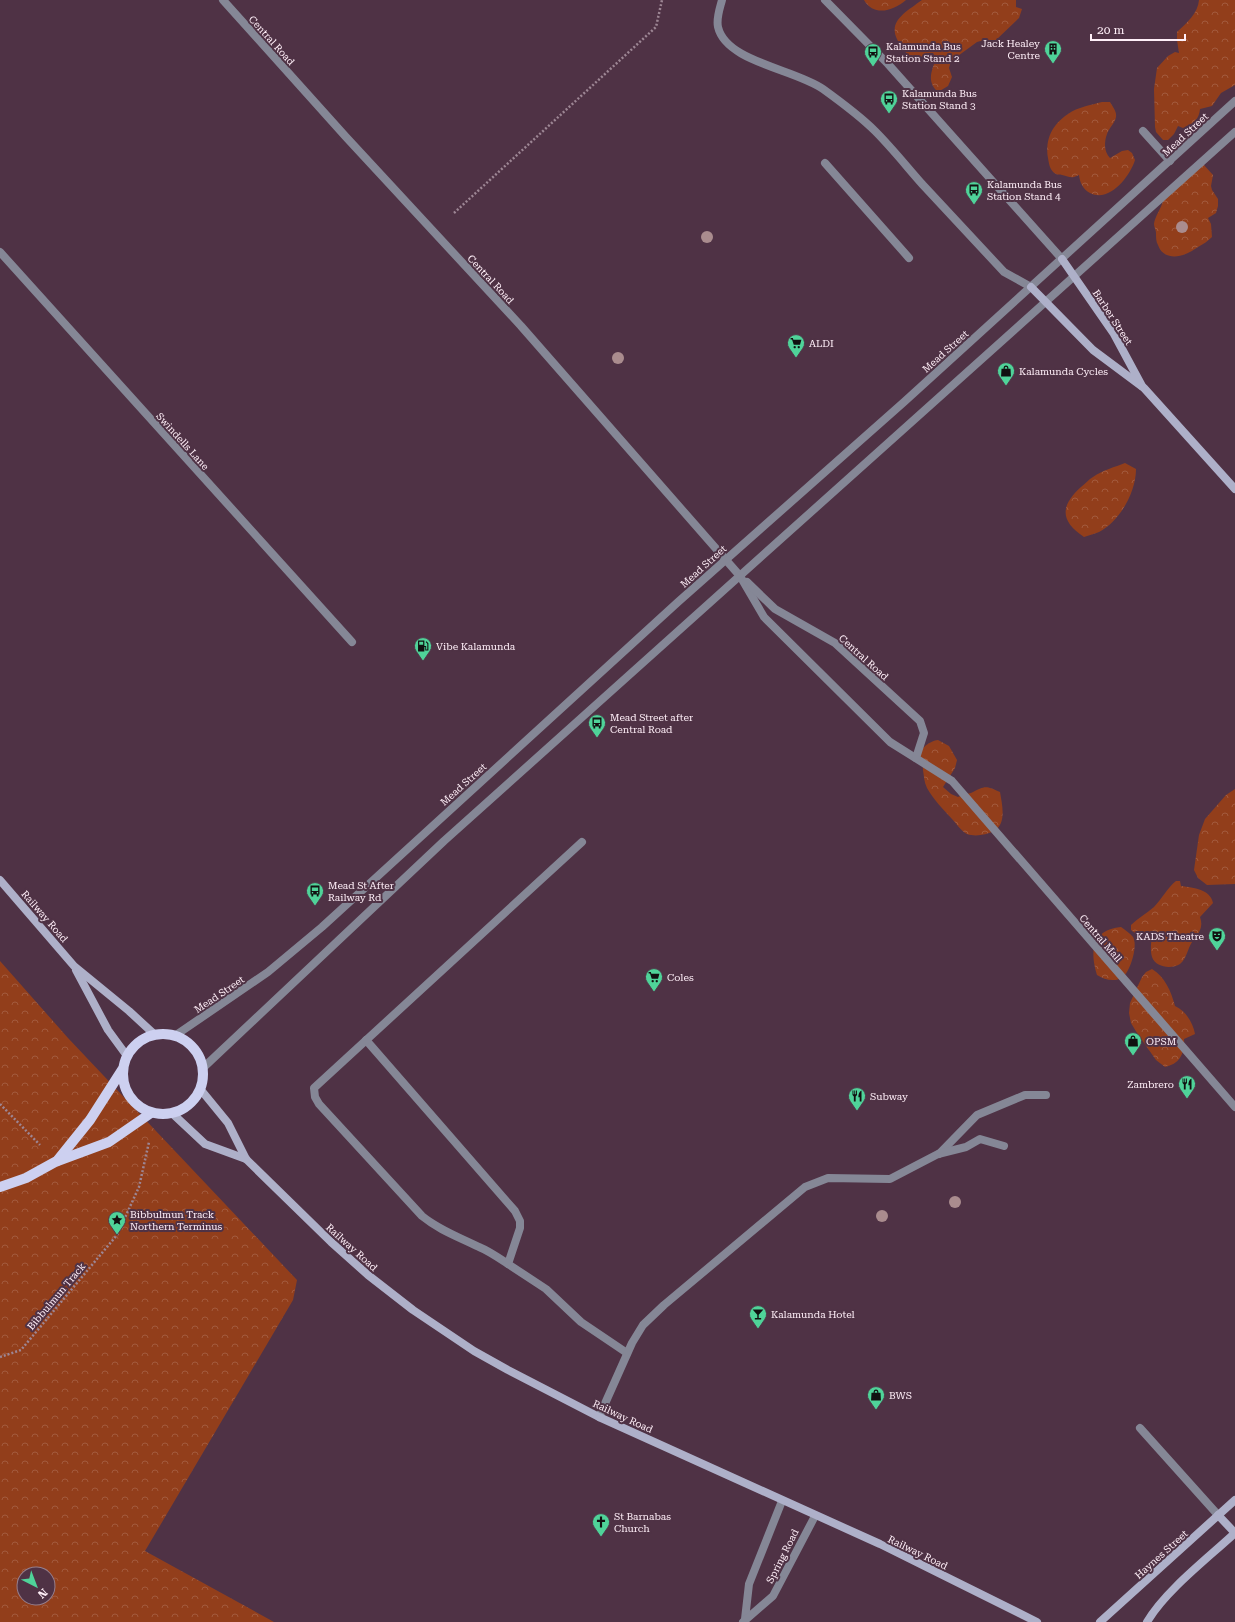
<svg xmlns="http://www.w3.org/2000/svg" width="1235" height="1622" font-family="'Roboto Serif',serif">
	<defs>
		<pattern id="forest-crowns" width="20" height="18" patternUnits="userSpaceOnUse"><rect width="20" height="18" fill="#923e1b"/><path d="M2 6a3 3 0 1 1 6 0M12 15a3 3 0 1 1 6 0" fill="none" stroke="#a25a3d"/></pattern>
	</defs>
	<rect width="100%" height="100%" fill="#4f3245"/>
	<g fill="url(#forest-crowns)" fill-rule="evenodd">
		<path d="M864 0H906C893 11 874 17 864 0Z"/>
		<path d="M922 0H1016V7L1022 9 1019 18 996 40H984L977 42 951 61 949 68 952 77 948 86 938 92C926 81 932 71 936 58L933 53H929L912 61C908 57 906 52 903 48 883 24 903 14 922 0Z"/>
		<path d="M1199 0H1235V85L1221 93 1212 106 1200 109C1199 120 1193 124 1183 128L1178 126 1174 134 1168 140H1163L1156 132 1155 127 1154 89 1157 68 1168 56 1175 52 1179 53 1177 40V32C1187 23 1198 13 1199 0Z"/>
		<path d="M1102 102H1110C1113 107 1117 112 1116 117 1115 123 1109 128 1107 134 1104 142 1104 152 1110 158L1122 151 1128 150 1132 153 1135 160C1130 176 1110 203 1090 193 1083 189 1080 183 1079 175 1071 179 1070 177 1062 175 1060 174 1058 175 1056 174 1050 171 1049 164 1048 158 1045 139 1052 125 1068 114 1078 107 1091 105 1102 102Z"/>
		<path d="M1203 164 1213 175 1211 186 1212 190 1218 199V206L1216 213 1208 218 1211 224 1212 237C1206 243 1201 245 1195 249 1184 257 1164 262 1158 245 1156 242 1156 237 1156 233 1156 230 1154 227 1154 224 1155 216 1161 209 1163 201Z"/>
		<path d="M1125 463 1136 469C1136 492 1120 521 1099 532 1095 534 1089 535 1084 537 1060 521 1060 506 1081 487 1085 484 1089 479 1093 477 1103 470 1115 467 1125 463Z"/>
		<path d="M938 740 949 746 957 760 955 768 943 787 951 794 958 797C962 795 967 794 971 793 985 786 985 785 1000 792 1002 804 1007 824 994 831 986 835 975 837 967 834 961 831 956 823 952 819 943 809 933 799 927 788 924 782 924 776 923 770 923 765 921 762 920 758 918 749 930 741 938 740Z"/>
		<path d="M1235 789V884L1207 885 1198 878 1194 870 1199 835 1205 819 1226 795Z"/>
		<path d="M1176 881H1180L1181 886C1194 888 1210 889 1213 903L1200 917C1204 928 1198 934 1192 942 1187 950 1187 958 1180 964 1172 969 1156 968 1152 957 1150 950 1151 940 1153 933L1148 931 1136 934 1131 930V925C1138 918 1146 914 1154 907 1162 899 1167 888 1176 881Z"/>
		<path d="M1121 927C1125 930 1130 933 1133 937 1138 945 1131 969 1124 976 1116 983 1105 980 1097 975 1090 951 1091 930 1121 927Z"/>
		<path d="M0 961 68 1038 297 1280 293 1300 145 1551 274 1622H0ZM24 1574H48V1598H24Z"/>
		<path d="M1152 969C1165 977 1171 991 1175 1006 1186 1011 1193 1023 1195 1034L1184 1039C1185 1053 1180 1064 1165 1067L1156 1060 1137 1033 1131 1023 1129 1013 1130 1003 1142 977 1146 972Z"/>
	</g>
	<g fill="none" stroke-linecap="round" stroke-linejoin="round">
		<g stroke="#9d8694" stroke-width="2.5" stroke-dasharray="2 2" stroke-linecap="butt">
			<path d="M454 213 656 27 662 0"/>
			<path d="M0 1104 40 1145"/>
			<path d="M0 1357 21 1350 117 1235 139 1187 149 1142"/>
		</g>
		<g stroke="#858796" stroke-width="8">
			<path d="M722 0C720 8 716 18 718 27 726 62 795 69 823 89 841 102 860 116 875 131 892 148 907 167 923 185 950 214 977 243 1004 272L1031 287"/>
			<path d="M825 0 888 64 1062 259"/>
			<path d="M1143 131 1170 161"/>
			<path d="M825 163 909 258"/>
			<path d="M0 252 352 642"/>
			<path d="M740 576 764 617 890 742 952 781 1235 1107"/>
			<path d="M747 582 775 609 835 643 920 721 924 733 916 758"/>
			<path d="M366 1040 515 1211 520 1221V1228L508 1264 546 1289 581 1322 627 1353"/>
			<path d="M939 1154 977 1115 1025 1095H1046"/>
			<path d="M508 1264C499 1258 489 1251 479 1247 459 1237 439 1230 422 1216L319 1104 315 1097 314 1088 582 842"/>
			<path d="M599 1417 632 1343 643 1325 664 1305 805 1187 828 1178 890 1179 938 1154 966 1147 980 1139 1004 1146"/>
			<path d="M1140 1428 1218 1515"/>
		</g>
		<g stroke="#858796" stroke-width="8">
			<path d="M223 0 346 137 521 326 740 576"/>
			<path d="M176 1035 268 972 322 927 678 602 904 402 1235 101"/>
			<path d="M204 1067 444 841 1235 132"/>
			<path d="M745 1619 749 1584 782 1501"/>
			<path d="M743 1622 773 1596 815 1516"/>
		</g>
		<g stroke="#aeb0c9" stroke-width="8">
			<path d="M1062 259 1114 334 1142 386"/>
			<path d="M1031 287 1093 350 1144 388 1235 489"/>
			<path d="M0 880 74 966 129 1011 154 1034"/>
			<path d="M76 970 108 1030 127 1056"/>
			<path d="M201 1090 228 1123 246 1159 331 1242 368 1275 413 1310 474 1351 508 1370 599 1417 880 1544 1037 1622"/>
			<path d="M174 1115 205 1144 246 1159"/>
			<path d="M1218 1515 1235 1533"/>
			<path d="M1100 1622 1235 1500"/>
			<path d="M1147 1622C1165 1591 1208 1558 1235 1533"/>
		</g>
		<g stroke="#cdd0f0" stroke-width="10">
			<circle cx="163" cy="1074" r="40"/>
			<path d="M57 1161 90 1120 122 1070"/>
			<path d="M0 1187 26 1178 55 1162 109 1142 151 1113"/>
		</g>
	</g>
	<g fill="#aa8c8e">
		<circle cx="1182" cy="227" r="6"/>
		<circle cx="707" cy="237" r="6"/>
		<circle cx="618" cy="358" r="6"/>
		<circle cx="955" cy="1202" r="6"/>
		<circle cx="882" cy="1216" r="6"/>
	</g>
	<defs>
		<g id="building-pin" transform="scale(0.9)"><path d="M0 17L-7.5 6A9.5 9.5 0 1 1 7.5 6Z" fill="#4fd399" stroke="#4f3245"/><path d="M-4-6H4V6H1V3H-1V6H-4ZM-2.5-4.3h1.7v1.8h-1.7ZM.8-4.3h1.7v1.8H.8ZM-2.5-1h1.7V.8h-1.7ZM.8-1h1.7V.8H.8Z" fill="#111"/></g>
		<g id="bus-pin" transform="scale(0.9)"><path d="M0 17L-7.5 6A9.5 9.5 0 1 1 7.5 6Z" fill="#4fd399" stroke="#4f3245"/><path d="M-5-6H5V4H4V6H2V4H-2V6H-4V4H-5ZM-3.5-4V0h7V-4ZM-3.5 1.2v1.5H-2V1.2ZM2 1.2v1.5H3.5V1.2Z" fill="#111"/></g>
		<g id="supermarket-pin" transform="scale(0.9)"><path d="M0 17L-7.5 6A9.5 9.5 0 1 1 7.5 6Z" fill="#4fd399" stroke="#4f3245"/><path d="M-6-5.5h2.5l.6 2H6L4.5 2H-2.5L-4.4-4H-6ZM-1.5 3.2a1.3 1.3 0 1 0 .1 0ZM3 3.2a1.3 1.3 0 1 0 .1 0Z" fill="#111"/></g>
		<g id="shop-pin" transform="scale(0.9)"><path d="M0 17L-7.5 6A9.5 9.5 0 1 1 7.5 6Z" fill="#4fd399" stroke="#4f3245"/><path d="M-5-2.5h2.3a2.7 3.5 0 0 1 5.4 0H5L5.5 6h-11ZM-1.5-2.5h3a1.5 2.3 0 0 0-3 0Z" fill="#111"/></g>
		<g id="fuel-pin" transform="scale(0.9)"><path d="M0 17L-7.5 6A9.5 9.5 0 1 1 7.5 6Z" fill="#4fd399" stroke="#4f3245"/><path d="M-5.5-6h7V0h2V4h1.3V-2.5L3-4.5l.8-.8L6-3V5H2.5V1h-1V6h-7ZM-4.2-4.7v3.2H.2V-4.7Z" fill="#111"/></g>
		<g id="theatre-pin" transform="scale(0.9)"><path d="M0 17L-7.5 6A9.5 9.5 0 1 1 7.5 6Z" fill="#4fd399" stroke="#4f3245"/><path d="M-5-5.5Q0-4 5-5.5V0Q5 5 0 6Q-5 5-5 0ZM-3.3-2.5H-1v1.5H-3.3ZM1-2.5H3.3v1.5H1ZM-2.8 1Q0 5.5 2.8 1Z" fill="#111"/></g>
		<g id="restaurant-pin" transform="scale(0.9)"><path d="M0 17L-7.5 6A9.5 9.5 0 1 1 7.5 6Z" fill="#4fd399" stroke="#4f3245"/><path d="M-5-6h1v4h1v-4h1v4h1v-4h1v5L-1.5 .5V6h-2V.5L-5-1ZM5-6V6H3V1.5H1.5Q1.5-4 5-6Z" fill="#111"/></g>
		<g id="sight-pin" transform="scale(0.9)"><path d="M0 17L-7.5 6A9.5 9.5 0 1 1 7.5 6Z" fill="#4fd399" stroke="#4f3245"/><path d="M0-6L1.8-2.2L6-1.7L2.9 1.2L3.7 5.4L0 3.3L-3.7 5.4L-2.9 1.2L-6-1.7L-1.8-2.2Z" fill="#111"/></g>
		<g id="bar-pin" transform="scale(0.9)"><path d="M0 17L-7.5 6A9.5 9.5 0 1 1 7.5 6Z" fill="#4fd399" stroke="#4f3245"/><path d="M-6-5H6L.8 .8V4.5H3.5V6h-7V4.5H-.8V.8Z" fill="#111"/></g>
		<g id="church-pin" transform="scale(0.9)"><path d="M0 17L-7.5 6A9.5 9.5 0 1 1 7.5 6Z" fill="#4fd399" stroke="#4f3245"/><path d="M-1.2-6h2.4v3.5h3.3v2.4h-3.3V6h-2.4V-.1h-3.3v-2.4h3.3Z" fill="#111"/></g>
	</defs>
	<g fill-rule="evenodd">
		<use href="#building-pin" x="1053" y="49"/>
		<use href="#bus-pin" x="873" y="52"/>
		<use href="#bus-pin" x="889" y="99"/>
		<use href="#bus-pin" x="974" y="190"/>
		<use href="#supermarket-pin" x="796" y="343"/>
		<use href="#shop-pin" x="1006" y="371"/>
		<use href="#fuel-pin" x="423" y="646"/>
		<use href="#bus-pin" x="597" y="723"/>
		<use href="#bus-pin" x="315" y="891"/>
		<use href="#theatre-pin" x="1217" y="936"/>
		<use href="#supermarket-pin" x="654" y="977"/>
		<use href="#shop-pin" x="1133" y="1041"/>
		<use href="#restaurant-pin" x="1187" y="1084"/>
		<use href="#restaurant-pin" x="857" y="1096"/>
		<use href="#sight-pin" x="117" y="1220"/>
		<use href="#bar-pin" x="758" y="1314"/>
		<use href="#shop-pin" x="876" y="1395"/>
		<use href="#church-pin" x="601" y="1522"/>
	</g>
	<g text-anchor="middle" stroke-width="4" stroke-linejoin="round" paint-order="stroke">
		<g font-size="10" fill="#ffeff8" stroke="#4f3245">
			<text transform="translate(272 40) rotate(48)" y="4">Central Road</text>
			<text transform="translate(1185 134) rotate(-43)" y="4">Mead Street</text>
			<text transform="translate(491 279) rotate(47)" y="4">Central Road</text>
			<text transform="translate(1113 317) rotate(57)" y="4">Barber Street</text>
			<text transform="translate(945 351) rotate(-42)" y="4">Mead Street</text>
			<text transform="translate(183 441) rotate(48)" y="4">Swindells Lane</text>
			<text transform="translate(703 566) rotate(-42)" y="4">Mead Street</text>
			<text transform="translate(864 657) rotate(42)" y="4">Central Road</text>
			<text transform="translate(463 784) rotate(-42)" y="4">Mead Street</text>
			<text transform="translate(45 916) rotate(49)" y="4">Railway Road</text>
			<text transform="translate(1101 938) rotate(49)" y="4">Central Mall</text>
			<text transform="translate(219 994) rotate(-34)" y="4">Mead Street</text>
			<text transform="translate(352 1247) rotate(42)" y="4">Railway Road</text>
			<text transform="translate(56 1296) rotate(-50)" y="4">Bibbulmun Track</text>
			<text transform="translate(623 1416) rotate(25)" y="4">Railway Road</text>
			<text transform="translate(918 1552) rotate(26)" y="4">Railway Road</text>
			<text transform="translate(1161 1554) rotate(-42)" y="4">Haynes Street</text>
			<text transform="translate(782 1556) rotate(-63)" y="4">Spring Road</text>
		</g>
		<g font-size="10" fill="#ffeff8" stroke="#4f3245" text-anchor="start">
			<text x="1040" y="47" text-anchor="end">Jack Healey<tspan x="1040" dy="12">Centre</tspan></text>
			<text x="886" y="50">Kalamunda Bus<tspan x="886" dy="12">Station Stand 2</tspan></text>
			<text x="902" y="97">Kalamunda Bus<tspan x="902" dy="12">Station Stand 3</tspan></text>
			<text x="987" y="188">Kalamunda Bus<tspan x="987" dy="12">Station Stand 4</tspan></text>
			<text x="809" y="347">ALDI</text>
			<text x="1019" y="375">Kalamunda Cycles</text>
			<text x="436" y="650">Vibe Kalamunda</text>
			<text x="610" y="721">Mead Street after<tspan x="610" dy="12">Central Road</tspan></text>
			<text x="328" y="889">Mead St After<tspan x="328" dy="12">Railway Rd</tspan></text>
			<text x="1204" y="940" text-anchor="end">KADS Theatre</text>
			<text x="667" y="981">Coles</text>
			<text x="1146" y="1045">OPSM</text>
			<text x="1174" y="1088" text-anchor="end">Zambrero</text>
			<text x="870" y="1100">Subway</text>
			<text x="130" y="1218">Bibbulmun Track<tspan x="130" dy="12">Northern Terminus</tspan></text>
			<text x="771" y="1318">Kalamunda Hotel</text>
			<text x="889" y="1399">BWS</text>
			<text x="614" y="1520">St Barnabas<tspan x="614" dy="12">Church</tspan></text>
		</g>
	</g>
	<g transform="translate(36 1586) rotate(138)"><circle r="19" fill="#4f3245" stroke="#957e8d"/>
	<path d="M0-3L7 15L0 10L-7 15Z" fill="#4fd399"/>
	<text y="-6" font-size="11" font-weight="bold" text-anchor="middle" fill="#ffeff8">N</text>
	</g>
	<path d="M1091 34v6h94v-6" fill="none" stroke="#ffeff8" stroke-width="2"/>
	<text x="1097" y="34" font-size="12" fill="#ffeff8" stroke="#4f3245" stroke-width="3" paint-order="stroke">20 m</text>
</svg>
